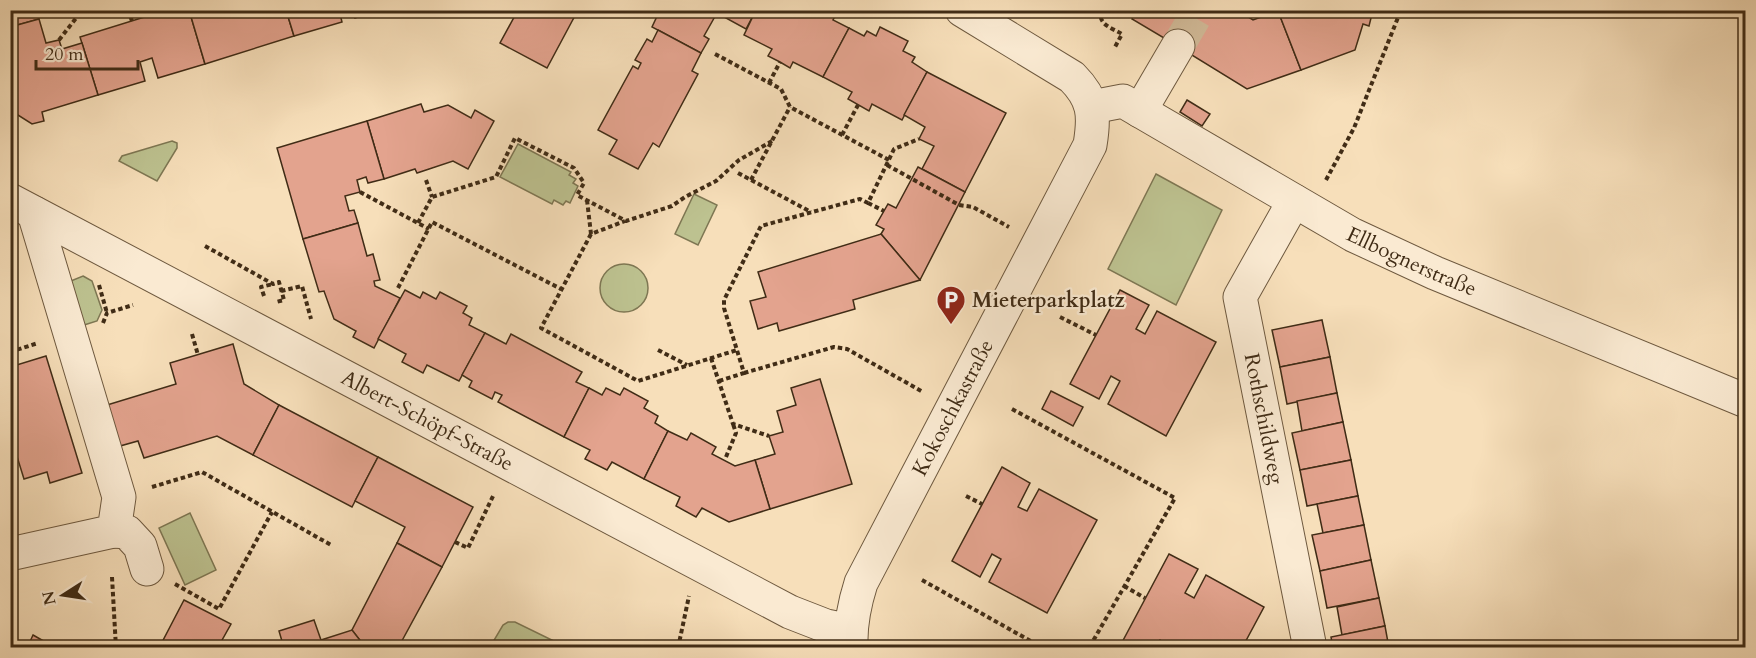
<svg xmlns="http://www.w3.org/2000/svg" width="1756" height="658" font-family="Cardo,serif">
	<rect width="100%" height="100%" fill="#f7dfba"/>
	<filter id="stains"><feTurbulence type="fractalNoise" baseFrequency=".00333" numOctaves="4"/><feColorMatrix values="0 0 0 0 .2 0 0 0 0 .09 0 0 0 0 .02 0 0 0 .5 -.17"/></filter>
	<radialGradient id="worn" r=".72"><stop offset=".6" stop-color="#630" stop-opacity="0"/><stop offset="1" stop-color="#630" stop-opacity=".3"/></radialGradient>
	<g fill="#bdc290" stroke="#7e7753" stroke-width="1.5">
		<path d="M172 141 177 143V148L157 181 119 161 122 156Z"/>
		<path d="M518 144 571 172 569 175 576 179 573 183 578 186 570 203 566 201 563 205 554 200 552 204 500 177Z"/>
		<path d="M1156 174 1222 210 1176 305 1108 269Z"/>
		<path d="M694 194 717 205 698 245 675 234Z"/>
		<circle cx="624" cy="288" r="24"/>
		<path d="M83 276 92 281 102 310 97 321 84 325 66 283Z"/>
		<path d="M190 513 216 570 185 585 159 528Z"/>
		<path d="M508 622H515L562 645V647H490L503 625Z"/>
	</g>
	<g fill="#e3a38e" stroke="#402c16" stroke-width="1.5">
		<path d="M10 10H36L39 19 10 27Z"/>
		<path d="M167 10H189L205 64 158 78 152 58 140 62 145 81 98 95 80 37Z"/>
		<path d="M189 10H286L294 36 205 64Z"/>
		<path d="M286 10H339L342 22 294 36Z"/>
		<path d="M353 10H379L355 18Z"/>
		<path d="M518 10H578L547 68 500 43Z"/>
		<path d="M660 10H756L746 29 717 13 704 36 709 39 701 53 652 27Z"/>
		<path d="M756 10H829L836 14 833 20 849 28 823 77 793 62 790 68 780 62 768 56 772 49 744 35Z"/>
		<path d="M1137 10H1187L1169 41 1132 19Z"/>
		<path d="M1187 10H1201L1209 15 1211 10H1237L1253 20 1278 11 1301 70 1247 89 1169 41Z"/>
		<path d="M1373 10 1369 26 1363 24 1355 50 1301 70 1278 11Z"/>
		<path d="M39 19 46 43 59 40 62 49 82 43 98 95 42 112 44 121 32 124 10 110V27Z"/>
		<path d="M880 27 908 41 903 51 915 57 912 62 927 72 902 120 872 104 869 111 848 99 852 92 823 77 849 28 864 36 867 31 876 36Z"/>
		<path d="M658 30 701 53 692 71 698 74 659 147 653 143 638 169 609 154 617 140 598 130 633 66 638 69 641 63 635 60 647 39 652 42Z"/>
		<path d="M927 72 1006 113 965 192 922 169 934 146 919 139 925 127 904 115Z"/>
		<path d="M1187 100 1210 114 1202 126 1180 112Z"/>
		<path d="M421 104 424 112 448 105 471 118 475 110 494 121 468 169 453 161 417 173 415 169 384 179 367 121Z"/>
		<path d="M367 121 384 179 368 183 366 177 357 180 360 192 345 196 349 211 354 210 358 223 303 239 277 148Z"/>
		<path d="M918 167 965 192 920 280 881 234 884 229 876 225 888 204 896 208Z"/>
		<path d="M358 223 367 256 373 254 380 280 374 281 375 286 400 298 374 348 353 337 356 331 334 319 324 291 319 292 303 239Z"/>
		<path d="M881 234 920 280 853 300 855 309 779 331 777 323 758 329 750 301 766 297 758 272Z"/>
		<path d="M405 290 420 298 423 292 436 299 440 292 467 306 463 313 472 318 469 325 485 333 459 381 427 365 423 373 402 362 406 354 378 339Z"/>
		<path d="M1120 290 1149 305 1136 329 1145 334 1157 311 1216 342 1166 436 1108 404 1120 381 1111 376 1099 399 1070 384Z"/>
		<path d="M1322 320 1330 357 1280 367 1272 330Z"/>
		<path d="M485 333 506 344 511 334 582 372 576 382 589 388 564 437 498 402 502 395 495 392 492 399 469 387 472 381 462 375Z"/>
		<path d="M233 344 244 384 279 405 253 455 217 436 144 458 138 441 120 446 107 405 176 384 170 363Z"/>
		<path d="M46 356 82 473 50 483 47 472 24 479 10 434V367Z"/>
		<path d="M1330 357 1337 393 1287 404 1280 367Z"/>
		<path d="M820 379 852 484 770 509 755 460 775 454 769 436 783 432 777 411 796 405 791 388Z"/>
		<path d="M589 388 602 395 606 388 620 395 624 388 648 401 644 408 658 416 655 423 668 431 644 479 612 462 607 470 585 459 590 450 564 437Z"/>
		<path d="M1051 391 1083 407 1073 426 1042 409Z"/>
		<path d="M1337 393 1343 422 1302 431 1297 401Z"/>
		<path d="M279 405 378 457 352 507 253 455Z"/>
		<path d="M1343 422 1351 460 1300 470 1292 433Z"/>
		<path d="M668 431 687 440 691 433 716 447 712 454 735 466 755 460 770 509 729 522 702 508 696 517 676 506 680 497 644 479Z"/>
		<path d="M378 457 473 507 442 567 397 543 405 527 355 501Z"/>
		<path d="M1351 460 1358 496 1307 506 1300 470Z"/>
		<path d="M1002 467 1030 483 1018 507 1027 511 1039 489 1097 520 1047 613 989 582 1001 559 992 554 980 577 952 561Z"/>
		<path d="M1358 496 1364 525 1323 533 1317 504Z"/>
		<path d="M1364 525 1371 560 1320 571 1312 535Z"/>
		<path d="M397 543 442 567 398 648H366L352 630Z"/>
		<path d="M1169 554 1198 569 1185 593 1194 598 1206 575 1264 607 1242 648H1168L1169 645 1160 640 1156 648H1119Z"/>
		<path d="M1371 560 1379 598 1327 608 1320 571Z"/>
		<path d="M1379 598 1385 626 1342 635 1337 607Z"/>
		<path d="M184 600 231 624 221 642 232 648H159Z"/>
		<path d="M314 620 321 640 352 630 366 648H284L279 631Z"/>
		<path d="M1385 626 1389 648H1333L1331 637Z"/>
		<path d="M33 635 56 648H10V636L28 646Z"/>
	</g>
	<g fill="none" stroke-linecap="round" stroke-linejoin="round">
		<path stroke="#d2bb99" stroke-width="33" stroke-dasharray="33 16" stroke-linecap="butt" d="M1178 46 1199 10"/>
		<g stroke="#6e593f" stroke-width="35">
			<g id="minor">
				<path id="s1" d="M1092 107 1123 101 1353 235 1435 273 1746 401"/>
				<path d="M1140 111 1178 46"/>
				<path id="s2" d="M10 200 790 612 826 626 850 631"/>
				<path id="s3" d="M1294 201 1240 297 1310 648"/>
				<path d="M114 531 127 532 140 546 147 569"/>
				<path d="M10 554 114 531 119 497 34 213"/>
				<path id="s4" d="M851 648C850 624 854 605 861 583L1090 145C1095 115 1094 99 1072 77L962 10"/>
			</g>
		</g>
		<g stroke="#402c16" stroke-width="4" stroke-dasharray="4.5 3" stroke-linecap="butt">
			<path d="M128 10 132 21"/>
			<path d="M1102 10C1096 24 1112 28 1122 34L1115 47"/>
			<path d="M40 13 47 10"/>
			<path d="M59 40 80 13"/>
			<path d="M715 54 781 89 790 107 889 160"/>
			<path d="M769 83 780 62"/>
			<path d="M842 135 858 105"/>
			<path d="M887 165 959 205 973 207 1009 227"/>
			<path d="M738 173 811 212"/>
			<path d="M426 180 432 197"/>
			<path d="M751 180 790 107"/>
			<path d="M1326 180 1354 128 1401 10"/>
			<path d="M360 192 429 229"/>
			<path d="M587 200 591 234 625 221"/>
			<path d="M868 203 884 211"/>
			<path d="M418 223 432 197 496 177 515 138 574 168 584 183 577 195 626 221 672 206 685 197 716 181 739 160 772 141"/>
			<path d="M591 234 541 328 638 381 737 350"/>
			<path d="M205 246 273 284 279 282 284 300 276 302"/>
			<path d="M99 285 107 313"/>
			<path d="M398 288 432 222 561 289"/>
			<path d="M281 291 302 286 311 319"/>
			<path d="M264 296 261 287 273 284"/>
			<path d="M1060 317 1096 335"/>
			<path d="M103 323 107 313 133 305"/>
			<path d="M192 334 198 355"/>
			<path d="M658 350 687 365"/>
			<path d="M10 352 38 343"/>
			<path d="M711 358 733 424 769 436"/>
			<path d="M744 373 834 347 847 349 923 392"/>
			<path d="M719 381 744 373 724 308V300L761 226 860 199 868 203 894 149 919 139"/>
			<path d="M1012 409 1175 498 1089 648"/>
			<path d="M726 457 736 433 733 424"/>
			<path d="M152 487 202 472 331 545"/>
			<path d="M966 496 982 504"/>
			<path d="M455 542 468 548 494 494"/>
			<path d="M112 577 116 648"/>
			<path d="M922 580 1043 648"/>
			<path d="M175 584 219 609 272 512"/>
			<path d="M1124 586 1145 598"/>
			<path d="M678 648 689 596"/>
		</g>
		<use href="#minor" stroke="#faead2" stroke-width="33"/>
	</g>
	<defs>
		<g id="parking-pin" transform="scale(1.5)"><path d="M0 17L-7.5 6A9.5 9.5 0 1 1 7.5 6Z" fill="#8f2418" stroke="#faead2"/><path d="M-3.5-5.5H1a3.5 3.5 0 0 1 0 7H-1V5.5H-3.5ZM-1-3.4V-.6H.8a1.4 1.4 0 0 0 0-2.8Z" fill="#fff"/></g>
	</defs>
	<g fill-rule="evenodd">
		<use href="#parking-pin" x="951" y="300"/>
	</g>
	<g text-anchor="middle" stroke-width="4.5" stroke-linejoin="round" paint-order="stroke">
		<g font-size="21" fill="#402c16" stroke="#faead2">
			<text dy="7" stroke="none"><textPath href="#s1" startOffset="362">Ellbognerstraße</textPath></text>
			<text dy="7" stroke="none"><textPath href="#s4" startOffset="264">Kokoschkastraße</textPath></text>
			<text dy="7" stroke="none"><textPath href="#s3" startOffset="234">Rothschildweg</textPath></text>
			<text dy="7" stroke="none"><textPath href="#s2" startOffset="472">Albert-Schöpf-Straße</textPath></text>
		</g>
		<g font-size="21" font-weight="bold" fill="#402c16" stroke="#faead2" text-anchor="start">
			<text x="972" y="307">Mieterparkplatz</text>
		</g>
	</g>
	<rect width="1756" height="658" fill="none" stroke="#f7dfba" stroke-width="36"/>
	<rect x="12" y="12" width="1732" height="634" fill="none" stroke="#402c16" stroke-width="3"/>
	<rect x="18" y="18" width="1720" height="622" fill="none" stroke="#402c16" stroke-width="1.5"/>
	<g transform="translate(63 595) rotate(258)" stroke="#faead2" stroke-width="4.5" paint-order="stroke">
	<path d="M0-4.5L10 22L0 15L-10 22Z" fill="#402c16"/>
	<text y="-9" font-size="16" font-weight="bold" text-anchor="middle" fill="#402c16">N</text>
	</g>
	<path d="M36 60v9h102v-9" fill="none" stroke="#402c16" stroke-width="3"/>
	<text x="45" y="60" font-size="18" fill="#402c16" stroke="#faead2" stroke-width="4.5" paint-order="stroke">20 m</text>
	<rect width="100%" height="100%" filter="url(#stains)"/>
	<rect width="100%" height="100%" fill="url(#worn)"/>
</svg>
